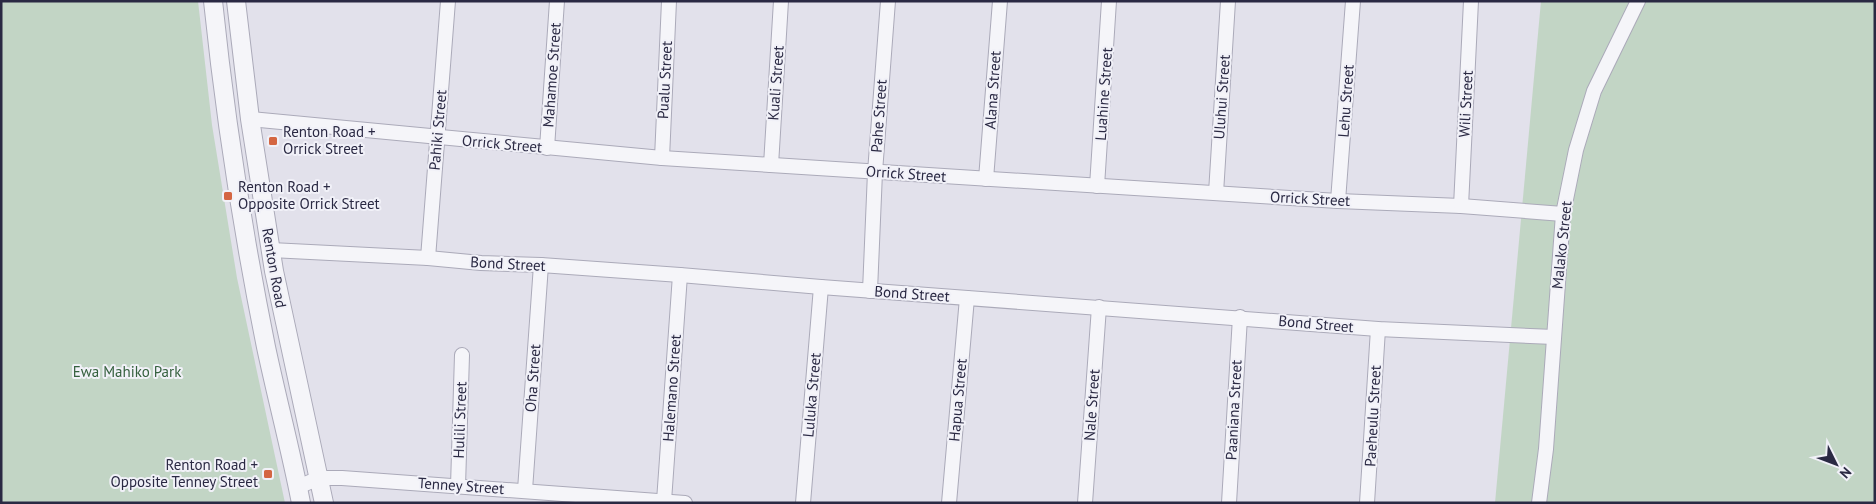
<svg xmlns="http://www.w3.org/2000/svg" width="1876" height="504" font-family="'PT Sans',sans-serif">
	<rect width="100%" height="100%" fill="#e2e1eb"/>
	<g fill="#c2d5c5">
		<path d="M1 1H198L212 125 237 278 285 503H1Z"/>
		<path d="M1541 1H1875V503H1495Z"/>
	</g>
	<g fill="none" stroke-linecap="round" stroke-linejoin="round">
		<g stroke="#abaab9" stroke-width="16">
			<g id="minor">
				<path d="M250 119 662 158 1338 201 1461 206 1563 214"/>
				<path d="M547 148 557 1"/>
				<path d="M662 158 669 1"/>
				<path d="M771 165 781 1"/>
				<path d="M986 179 1000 1"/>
				<path d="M1097 186 1109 1"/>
				<path d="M1216 193 1228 1"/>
				<path d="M1338 201 1353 1"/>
				<path d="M1461 206 1471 1"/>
				<path d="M271 250 428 258 481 263 541 265 680 275 821 287 1378 329 1554 337"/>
				<path d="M428 258 448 1"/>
				<path d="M870 291 875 172 888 1"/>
				<path d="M458 486 462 355"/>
				<path d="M298 487 319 478H342L685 503"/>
				<path d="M525 490 541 265"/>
				<path d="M664 501 680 275"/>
				<path d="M803 503 821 287"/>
				<path d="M949 503 967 298"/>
				<path d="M1085 503 1099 307"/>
				<path d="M1229 503 1240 317"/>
				<path d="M1367 503 1378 329"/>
				<path d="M1539 503 1546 449 1563 214 1576 150 1594 91 1638 1"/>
			</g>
		</g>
		<g stroke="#abaab9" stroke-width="20">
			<g id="tertiary">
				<path d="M213 1C225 117 243 233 266 347 277 399 291 451 301 503"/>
				<path d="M236 1 250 119 274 271 324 503"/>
			</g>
		</g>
		<use href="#minor" stroke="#f5f5f9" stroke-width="14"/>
		<use href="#tertiary" stroke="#f5f5f9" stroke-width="18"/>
	</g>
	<g fill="#d46642" stroke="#f1f1f8" stroke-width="2">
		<rect x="268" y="136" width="10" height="10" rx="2.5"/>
		<rect x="223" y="191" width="10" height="10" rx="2.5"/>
		<rect x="263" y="469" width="10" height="10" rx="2.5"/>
	</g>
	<g text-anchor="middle" stroke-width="4" stroke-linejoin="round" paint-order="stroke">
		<g font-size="15" fill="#2a2943" stroke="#f1f1f8">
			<text transform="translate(552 75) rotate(-86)" y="5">Mahamoe Street</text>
			<text transform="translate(665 80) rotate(-87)" y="5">Pualu Street</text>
			<text transform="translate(776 83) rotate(-86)" y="5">Kuali Street</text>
			<text transform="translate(993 90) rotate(-86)" y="5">Alana Street</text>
			<text transform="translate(1104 94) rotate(-86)" y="5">Luahine Street</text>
			<text transform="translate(1222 97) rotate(-86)" y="5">Uluhui Street</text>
			<text transform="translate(1346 101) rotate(-86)" y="5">Lehu Street</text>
			<text transform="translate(1466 104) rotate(-87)" y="5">Wili Street</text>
			<text transform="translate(879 116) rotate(-86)" y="5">Pahe Street</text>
			<text transform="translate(438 130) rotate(-85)" y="5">Pahiki Street</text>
			<text transform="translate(502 144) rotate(5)" y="5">Orrick Street</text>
			<text transform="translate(906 174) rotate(4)" y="5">Orrick Street</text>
			<text transform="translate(1310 199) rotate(3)" y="5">Orrick Street</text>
			<text transform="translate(1562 245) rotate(-84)" y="5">Malako Street</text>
			<text transform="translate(508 264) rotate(3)" y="5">Bond Street</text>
			<text transform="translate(274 268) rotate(80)" y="5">Renton Road</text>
			<text transform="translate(912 294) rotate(4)" y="5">Bond Street</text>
			<text transform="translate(1316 324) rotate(5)" y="5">Bond Street</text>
			<text transform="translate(533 378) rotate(-86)" y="5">Oha Street</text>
			<text transform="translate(672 388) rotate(-86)" y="5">Halemano Street</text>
			<text transform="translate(812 395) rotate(-85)" y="5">Luluka Street</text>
			<text transform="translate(958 400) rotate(-85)" y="5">Hapua Street</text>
			<text transform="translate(1092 405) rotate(-86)" y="5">Nale Street</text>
			<text transform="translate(1234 410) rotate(-87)" y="5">Paaniana Street</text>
			<text transform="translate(1373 416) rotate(-87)" y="5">Paeheulu Street</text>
			<text transform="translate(460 420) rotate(-88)" y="5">Hulili Street</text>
			<text transform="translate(461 486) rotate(4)" y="5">Tenney Street</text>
		</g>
		<g font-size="15" fill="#2a2943" stroke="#f1f1f8" text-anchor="start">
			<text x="283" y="137">Renton Road +<tspan x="283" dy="17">Orrick Street</tspan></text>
			<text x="238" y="192">Renton Road +<tspan x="238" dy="17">Opposite Orrick Street</tspan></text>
			<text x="258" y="470" text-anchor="end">Renton Road +<tspan x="258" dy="17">Opposite Tenney Street</tspan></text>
		</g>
		<g font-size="15" fill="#35603e" stroke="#f1f1f8">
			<text x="127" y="377">Ewa Mahiko Park</text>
		</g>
	</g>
	<rect width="1876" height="504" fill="none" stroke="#2a2943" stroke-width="5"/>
	<g transform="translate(1836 464) rotate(132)" stroke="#f1f1f8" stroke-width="4" paint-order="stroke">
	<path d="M0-4L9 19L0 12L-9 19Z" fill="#2a2943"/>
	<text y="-8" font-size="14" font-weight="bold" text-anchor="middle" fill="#2a2943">N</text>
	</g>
</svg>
